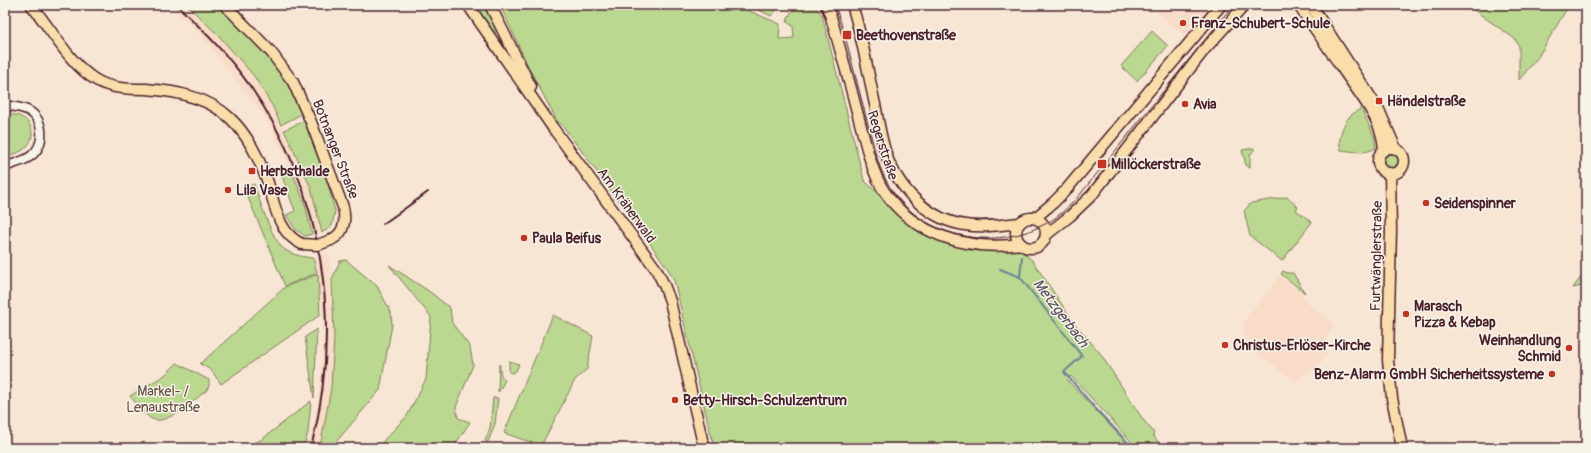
<svg xmlns="http://www.w3.org/2000/svg" width="1591" height="453" font-family="Pangolin,sans-serif">
	<rect width="100%" height="100%" fill="#f8e6d5"/>
	<filter id="ink" filterUnits="userSpaceOnUse"><feTurbulence type="fractalNoise" baseFrequency=".025" numOctaves="2"/><feDisplacementMap in="SourceGraphic" scale="8" xChannelSelector="R" yChannelSelector="G"/><feConvolveMatrix kernelMatrix="1 2 1 2 8 2 1 2 1" color-interpolation-filters="sRGB"/></filter>
	<g filter="url(#ink)">
		<g fill="#f9dcc8">
			<path d="M170 5H187L219 36 254 76 273 107 311 188 322 233 312 234 305 204 290 166 267 120 205 40Z"/>
			<path d="M1149 5H1212L1186 37Z"/>
			<path d="M329 253 334 338 331 388 320 448H307L318 400 323 346 322 311 318 274 313 258Z"/>
			<path d="M1280 275 1304 295 1302 298 1334 325 1323 347 1328 353 1317 367 1295 382 1246 344 1242 333 1244 321Z"/>
		</g>
		<g fill="#bad890" stroke="#827c5e">
			<path d="M187 5H218L282 72 303 113 281 125 273 107 254 76 219 36Z"/>
			<path d="M475 5H486L498 30 495 33Z"/>
			<path d="M500 5H735L780 24 779 39 794 38 793 26 787 22C791 7 799 5 813 5L822 15 864 180 918 232 970 249 1020 250 1032 260 1075 324 1100 353 1142 418 1154 433 1153 435 1163 448H1137L1071 376 1067 380 1131 448H714L674 280 668 269 639 228 562 125 557 121 530 70Z"/>
			<path d="M749 5H781L771 16Z"/>
			<path d="M1469 5H1569L1538 57 1519 80V46L1515 39 1468 6Z"/>
			<path d="M1152 31 1168 46 1137 81 1121 66Z"/>
			<path d="M1361 108 1374 136 1376 147C1368 155 1351 151 1341 150 1337 139 1343 124 1350 116 1353 113 1358 111 1361 108Z"/>
			<path d="M5 113C11 114 18 115 23 118 36 126 34 142 23 150 18 153 11 155 5 157Z"/>
			<path d="M304 121 326 177 335 211 332 226 322 233 311 188 284 130Z"/>
			<path d="M1254 148V150L1250 155V168L1246 165 1242 150Z"/>
			<circle cx="1391" cy="161" r="7"/>
			<path d="M290 166 305 204 312 234 305 236 295 229 286 215 295 211 280 171Z"/>
			<path d="M254 184C260 200 271 239 284 249 292 255 303 257 313 258L317 273 285 286 244 188Z"/>
			<path d="M1287 197 1298 207 1296 210 1312 222 1282 261 1250 236 1244 211 1251 203Z"/>
			<path d="M346 260 377 286 391 312 392 325 380 390 331 448H320L331 388 334 338 332 279 340 261Z"/>
			<path d="M389 265 430 292 450 308 452 323 470 347 473 365 456 407 458 418 470 422 453 448H379L384 440 407 416 426 379 431 317Z"/>
			<path d="M1586 270V285L1573 288Z"/>
			<path d="M1283 271 1287 273H1293L1305 293 1281 274Z"/>
			<path d="M318 274 320 315 221 384 211 370 200 364 285 287Z"/>
			<path d="M553 315 593 336 587 369 575 380 541 446 504 433Z"/>
			<path d="M317 329 314 398 305 337Z"/>
			<path d="M509 361 519 364 516 371 513 373 509 372Z"/>
			<path d="M177 363 209 380V386L206 391C194 400 167 426 152 419 143 414 136 403 130 396L165 375Z"/>
			<path d="M499 364 500 365C500 372 500 376 505 380L499 391 498 392Z"/>
			<path d="M493 398H498L495 424 488 442 485 441 490 428Z"/>
			<path d="M311 401 308 433 303 448H240L261 440Z"/>
		</g>
		<g fill="none" stroke-linecap="round" stroke-linejoin="round">
			<g stroke="#678393" stroke-width="2">
				<path d="M1000 269 1020 277 1082 356 1064 372 1095 408 1133 448"/>
				<path d="M1020 277 1022 257"/>
			</g>
			<g stroke="#4a1f2b" stroke-width="11">
				<g id="minor">
					<path d="M5 5H6"/>
					<path d="M5 105C13 107 22 107 29 111 45 121 45 145 31 156 23 162 13 163 5 167"/>
				</g>
			</g>
			<g stroke="#4a1f2b" stroke-width="13">
				<g id="major">
					<path d="M31 5C51 28 69 64 96 80 111 89 129 89 146 89 176 91 208 97 230 118 248 135 258 157 267 180 275 203 277 233 302 244"/>
					<path d="M225 5 271 52 293 82 311 122 343 207C346 221 345 233 331 240"/>
					<path d="M468 5 553 128 656 269 664 285 670 301 704 448"/>
					<path d="M490 5 531 87"/>
					<path d="M826 5 830 14C839 45 848 76 856 108 863 132 870 170 884 191 914 236 969 251 1021 244"/>
					<path d="M852 5C863 39 868 74 876 109 879 126 882 145 889 162 903 193 930 220 965 225 983 228 1002 225 1020 223"/>
					<path d="M1298 5C1314 27 1329 49 1344 71 1360 95 1383 120 1384 150"/>
					<path d="M1311 5 1379 110 1396 149"/>
					<circle cx="1391" cy="161" r="13"/>
					<path d="M1390 173 1391 230 1388 360 1392 398 1402 448"/>
					<circle cx="1031" cy="233" r="15"/>
					<path d="M1035 218 1053 203 1066 190 1221 5"/>
					<path d="M1046 235 1070 216 1092 195 1205 49 1245 5"/>
				</g>
			</g>
			<use href="#minor" stroke="#f7f3e8" stroke-width="8"/>
			<use href="#major" stroke="#f9deab" stroke-width="10"/>
			<path stroke="#4a1f2b" stroke-width="1" d="M835 5 845 36 876 155C881 170 886 183 896 196 931 239 994 250 1043 225 1057 219 1068 207 1078 197L1233 5"/>
			<g stroke="#4a1f2b" stroke-width="2">
				<path d="M177 5C203 30 229 56 250 86 324 191 343 325 311 448"/>
				<path d="M383 224 428 192"/>
			</g>
			<g stroke="#4a1f2b" stroke-width="13" stroke-linecap="butt">
				<path id="major-bridge" d="M302 244 318 245 331 240"/>
			</g>
			<use href="#major-bridge" stroke="#f9deab" stroke-width="10"/>
		</g>
	</g>
	<g fill="#c8321e" stroke="#f7f3e8" stroke-width="1.5">
		<circle cx="1183" cy="23" r="4"/>
		<rect x="842" y="30" width="10" height="10" rx="2"/>
		<rect x="1375" y="97" width="8" height="8" rx="2"/>
		<circle cx="1185" cy="104" r="4"/>
		<rect x="1097" y="159" width="10" height="10" rx="2"/>
		<rect x="248" y="167" width="8" height="8" rx="2"/>
		<circle cx="228" cy="190" r="4"/>
		<circle cx="1426" cy="203" r="4"/>
		<circle cx="524" cy="238" r="4"/>
		<circle cx="1406" cy="314" r="4"/>
		<circle cx="1225" cy="345" r="4"/>
		<circle cx="1569" cy="348" r="4"/>
		<circle cx="1552" cy="374" r="4"/>
		<circle cx="675" cy="400" r="4"/>
	</g>
	<g text-anchor="middle" stroke-width="3" stroke-linejoin="round" paint-order="stroke">
		<g font-size="14" font-weight="bold" fill="#4a1f2b" stroke="#f7f3e8" text-anchor="start">
			<text x="1191" y="28">Franz-Schubert-Schule</text>
			<text x="856" y="40">Beethovenstraße</text>
			<text x="1387" y="106">Händelstraße</text>
			<text x="1193" y="109">Avia</text>
			<text x="1111" y="169">Millöckerstraße</text>
			<text x="260" y="176">Herbsthalde</text>
			<text x="236" y="195">Lila Vase</text>
			<text x="1434" y="208">Seidenspinner</text>
			<text x="532" y="243">Paula Beifus</text>
			<text x="1414" y="311">Marasch<tspan x="1414" dy="16">Pizza &amp; Kebap</tspan></text>
			<text x="1561" y="345" text-anchor="end">Weinhandlung<tspan x="1561" dy="16">Schmid</tspan></text>
			<text x="1233" y="350">Christus-Erlöser-Kirche</text>
			<text x="1544" y="379" text-anchor="end">Benz-Alarm GmbH Sicherheitssysteme</text>
			<text x="683" y="405">Betty-Hirsch-Schulzentrum</text>
		</g>
		<g font-size="14" fill="#4a1f2b" stroke="#f7f3e8">
			<text transform="translate(883 145) rotate(72)" y="5">Regerstraße</text>
			<text transform="translate(336 149) rotate(69)" y="5">Botnanger Straße</text>
			<text transform="translate(627 205) rotate(54)" y="5">Am Kräherwald</text>
			<text transform="translate(1376 256) rotate(-89)" y="5">Furtwänglerstraße</text>
		</g>
		<g font-size="14" fill="#664d44" stroke="#f7f3e8">
			<text x="163" y="396">Markel- /<tspan x="163" dy="16">Lenaustraße</tspan></text>
		</g>
		<g font-size="15" font-style="italic" fill="#58515f" stroke="#f7f3e8">
			<text transform="translate(1061 313) rotate(53)" y="5">Metzgerbach</text>
		</g>
	</g>
	<rect width="1591" height="453" fill="none" stroke="#f7f3e8" stroke-width="20"/>
	<rect x="10" y="10" width="1571" height="433" fill="none" stroke="#4a1f2b" stroke-width="1.5" filter="url(#ink)"/>
</svg>
